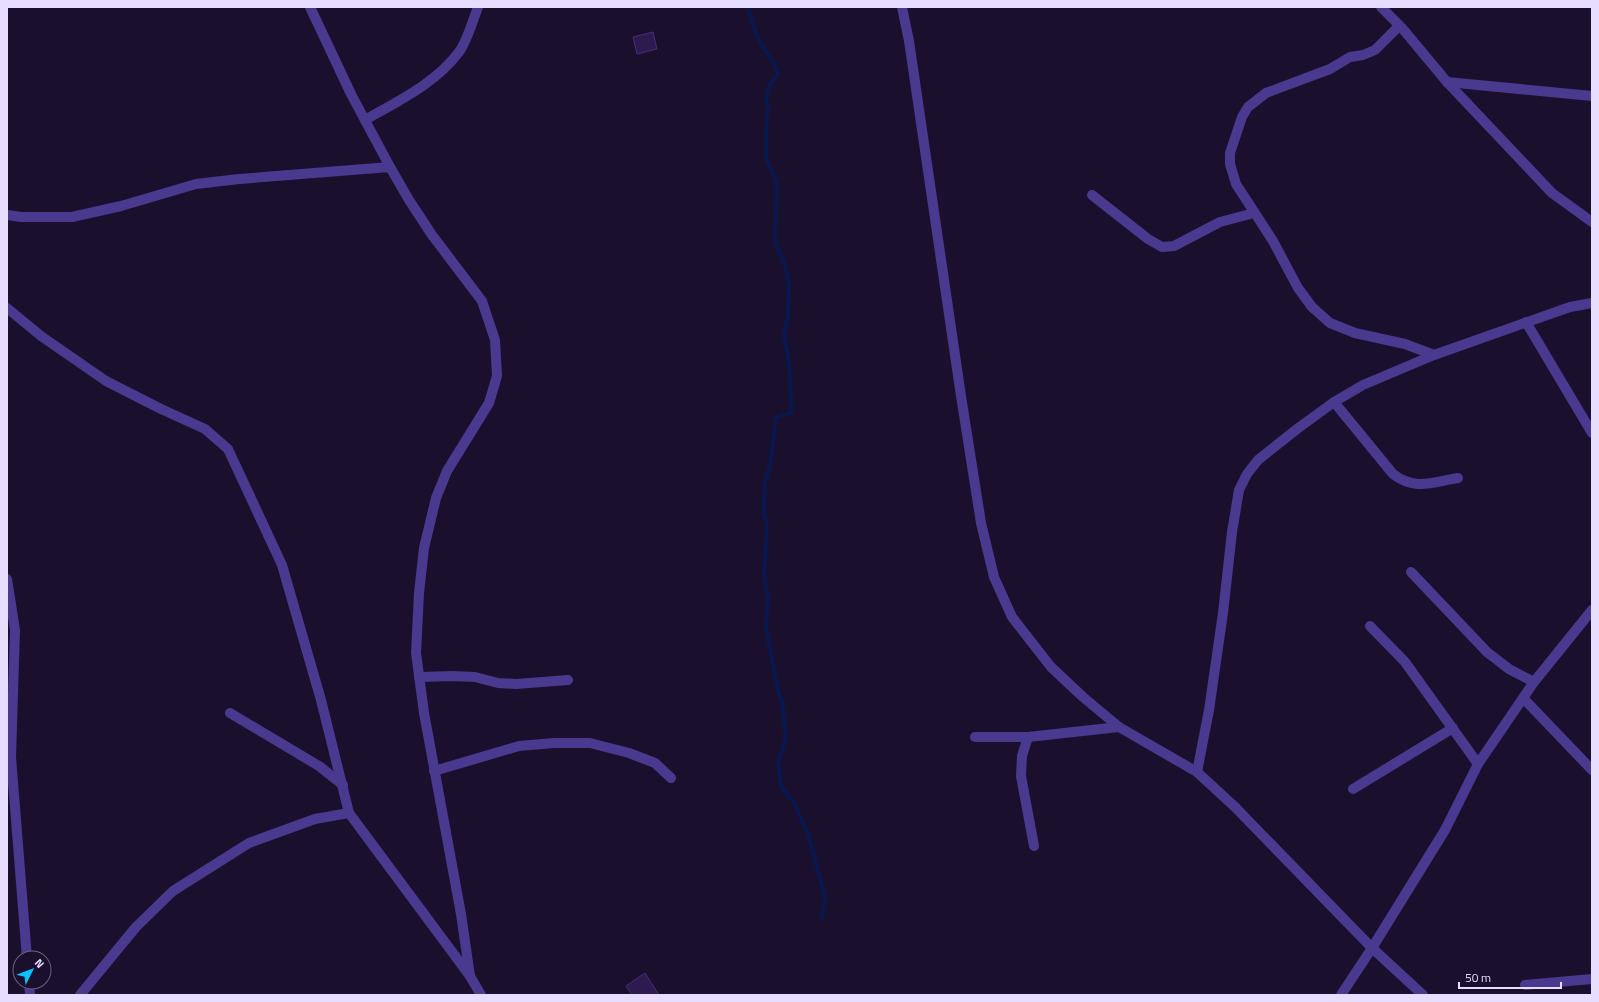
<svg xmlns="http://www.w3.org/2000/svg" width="1599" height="1002" font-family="'Titillium Web',sans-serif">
	<rect width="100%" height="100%" fill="#1a102e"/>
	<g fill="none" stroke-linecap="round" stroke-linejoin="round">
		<path stroke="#08184f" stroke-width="4" d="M747 7 759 41 773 62 778 74 769 86 766 99 768 107 766 130V158L777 183 775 243 784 262 789 284 788 315 784 334 789 363 792 412 776 418 770 466 765 481 764 513 767 524 764 578 768 596 766 627 779 695 782 702 786 738 778 763 781 786 794 803 808 834 825 897 822 917"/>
	</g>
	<g fill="#2d1b50" stroke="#482c7d">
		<path d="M653 32 657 49 637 54 633 37Z"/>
		<path d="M645 973 659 995H632L626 986Z"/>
	</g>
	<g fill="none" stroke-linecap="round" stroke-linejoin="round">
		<g stroke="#49398f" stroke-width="10">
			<path d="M310 7 351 94 390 167 409 200 432 235 482 301 495 340 497 376 489 403 447 471 436 498 424 548 419 593 416 653 424 713 461 914 470 976"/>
			<path d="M902 7 909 41 961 396 981 523 994 577 1012 617 1051 667 1083 697 1119 727 1197 772 1235 807 1372 948 1423 995"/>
			<path d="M1381 7 1402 28 1447 82 1552 193 1592 222"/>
			<path d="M1399 26 1375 50 1363 55 1350 57 1330 69 1266 93 1248 107 1242 117 1230 153V164L1236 184 1273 241 1298 288 1312 307 1330 323 1355 333 1405 344 1434 355"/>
			<path d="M1447 82 1592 96"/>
			<path d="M365 120C398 101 436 83 459 52 467 41 473 20 478 7"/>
			<path d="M1092 195 1148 239 1162 247 1174 246 1220 222 1254 213"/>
			<path d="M7 215 21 217H72L121 206 196 184 239 179 390 167"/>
			<path d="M7 308 41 336 106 381 161 409 205 429 228 449 282 565 321 700 349 813 470 976 481 995"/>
			<path d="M1526 322 1592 433"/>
			<path d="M1334 402 1393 474C1415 491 1432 482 1458 478"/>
			<path d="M1411 572 1487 652 1509 669 1534 682"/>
			<path d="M7 579 15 630 11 757 27 958"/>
			<path d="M1370 626 1405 662 1478 764"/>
			<path d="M419 677 453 676 475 677 498 683 516 684 568 680"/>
			<path d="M1524 699 1592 770"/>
			<path d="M230 713 319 766 343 785"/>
			<path d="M975 737H1028L1119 727"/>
			<path d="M1028 737 1022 756 1021 776 1034 846"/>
			<path d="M434 771 519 746 554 743H590L629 753 655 763 671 778"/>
			<path d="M1197 772 1209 710 1223 613 1232 532 1239 490 1247 474 1258 460 1297 429 1334 402 1363 385 1434 355 1570 307 1592 303"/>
			<path d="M1353 789 1453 728"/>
			<path d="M29 982 30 995"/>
			<path d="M1525 985 1592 979"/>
			<path d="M80 995 136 927 173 891 249 843 315 819 349 813"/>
			<path d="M1341 995 1372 948 1445 830 1478 764 1534 682 1592 610"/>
		</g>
	</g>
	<rect width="1599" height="1002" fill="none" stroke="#e6ddff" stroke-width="16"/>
	<g transform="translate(32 970) rotate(48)"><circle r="19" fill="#1a102e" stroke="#6c6282"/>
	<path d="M0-3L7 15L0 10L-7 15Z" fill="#09c3ff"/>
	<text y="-6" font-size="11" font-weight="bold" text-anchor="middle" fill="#e6ddff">N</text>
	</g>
	<path d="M1459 982v6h102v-6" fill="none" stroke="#e6ddff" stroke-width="2"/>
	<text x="1465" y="982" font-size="12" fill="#e6ddff" stroke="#1a102e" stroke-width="3" paint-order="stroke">50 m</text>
</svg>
